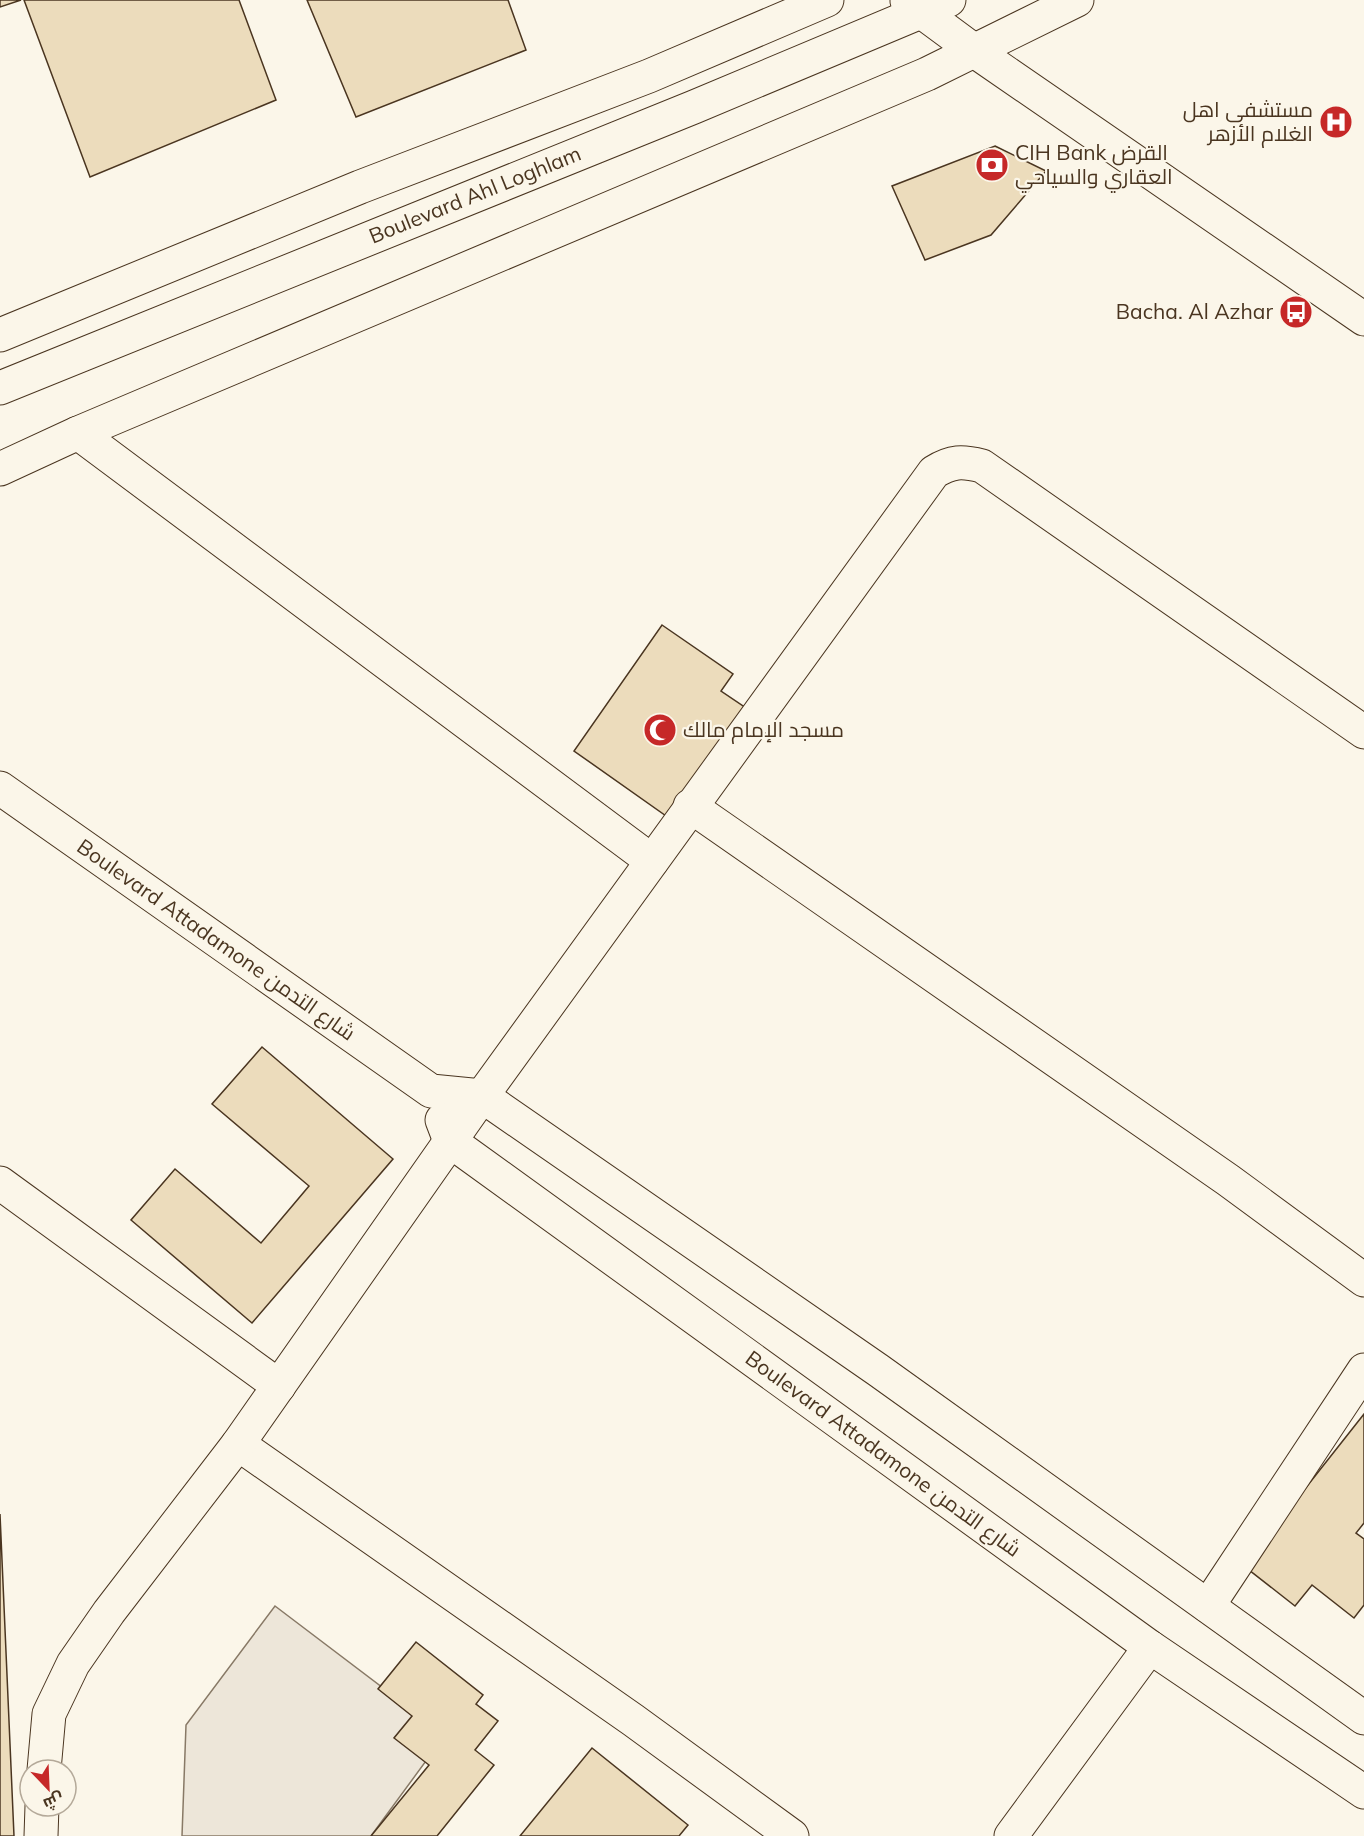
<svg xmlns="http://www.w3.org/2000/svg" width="1364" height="1836" font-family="Mulish,Cairo,sans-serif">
	<rect width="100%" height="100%" fill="#fbf6e9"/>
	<path fill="#ede6d9" stroke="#887966" stroke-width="1.5" d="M275 1606 445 1735 371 1836H182L186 1725Z"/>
	<g fill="#ecdcbc" stroke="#4a3520" stroke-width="1.5">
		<path d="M0 0H21L0 7Z"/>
		<path d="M24 0H239L276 100 90 177Z"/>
		<path d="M307 0H508L526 50 356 117Z"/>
		<path d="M995 146 1046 171 991 235 925 260 892 186Z"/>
		<path d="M662 625 733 674 721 691 746 708 669 818 574 751Z"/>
		<path d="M262 1047 393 1159 252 1323 131 1220 175 1169 261 1243 309 1186 212 1104Z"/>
		<path d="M1364 1414V1523L1356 1533 1364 1539V1605L1354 1618 1312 1585 1295 1606 1244 1566Z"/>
		<path d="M0 1514 14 1836H0Z"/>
		<path d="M416 1642 483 1695 476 1704 498 1721 475 1750 494 1765 437 1836H371L429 1765 394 1738 412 1716 378 1689Z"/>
		<path d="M592 1748 688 1825 679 1836H520Z"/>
	</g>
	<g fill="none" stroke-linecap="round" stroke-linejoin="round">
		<g stroke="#4a3520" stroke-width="35">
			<g id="minor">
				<path d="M78 433 652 861"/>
				<path d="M0 469 78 433 927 74 1077 0"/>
				<path d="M0 788 431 1091 482 1096 878 1370 1364 1718"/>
				<path d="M690 806 1228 1180 1364 1280"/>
				<path d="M442 1120 450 1141 1150 1647 1364 1792"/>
				<path d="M0 1183 279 1386"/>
				<path d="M238 1444 633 1720 792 1836"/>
				<path d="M1208 1606 1364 1370"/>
				<path d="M44 1770 49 1714 73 1664 109 1612 238 1444 482 1096 934 472C952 461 962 461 982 466L1364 732"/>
				<path d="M41 1836 42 1806"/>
				<path d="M1011 1836 1150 1647"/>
			</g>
		</g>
		<g stroke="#4a3520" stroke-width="35">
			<g id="major">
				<path d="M907 1 976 52 1364 319"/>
				<path d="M0 335 360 187 649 76 827 0"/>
				<path d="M0 388 694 107 949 0"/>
			</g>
		</g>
		<use href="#minor" stroke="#fbf6e9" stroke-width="33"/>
		<use href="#major" stroke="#fbf6e9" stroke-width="33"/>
	</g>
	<defs>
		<g id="hospital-disc" transform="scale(1.725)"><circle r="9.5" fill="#c62828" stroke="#fbf6e9"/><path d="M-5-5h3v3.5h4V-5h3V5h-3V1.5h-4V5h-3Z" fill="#fff"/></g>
		<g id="bank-disc" transform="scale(1.725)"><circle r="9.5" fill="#c62828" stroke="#fbf6e9"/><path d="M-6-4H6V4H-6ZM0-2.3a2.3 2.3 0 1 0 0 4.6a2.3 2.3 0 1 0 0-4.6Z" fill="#fff"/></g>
		<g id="bus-disc" transform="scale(1.725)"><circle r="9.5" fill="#c62828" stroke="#fbf6e9"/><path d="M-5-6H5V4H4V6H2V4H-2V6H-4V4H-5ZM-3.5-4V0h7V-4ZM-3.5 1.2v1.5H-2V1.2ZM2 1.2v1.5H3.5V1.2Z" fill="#fff"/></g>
		<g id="mosque-disc" transform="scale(1.725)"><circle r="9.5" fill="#c62828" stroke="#fbf6e9"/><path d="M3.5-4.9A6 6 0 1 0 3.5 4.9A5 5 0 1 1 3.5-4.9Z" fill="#fff"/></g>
	</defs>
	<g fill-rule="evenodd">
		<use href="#hospital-disc" x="1336" y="122"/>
		<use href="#bank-disc" x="992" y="165"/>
		<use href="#bus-disc" x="1296" y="312"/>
		<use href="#mosque-disc" x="660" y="730"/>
	</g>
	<g text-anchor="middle" stroke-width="4.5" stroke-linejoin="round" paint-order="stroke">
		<g font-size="21" fill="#4a3520" stroke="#fbf6e9" text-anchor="end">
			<text x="1313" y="117">مستشفى اهل<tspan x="1313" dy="24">الغلام الأزهر</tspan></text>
			<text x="1015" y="160" text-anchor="start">CIH Bank القرض<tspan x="1015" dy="24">العقاري والسياحي</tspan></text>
			<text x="1273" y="319">Bacha. Al Azhar</text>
			<text x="683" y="737" text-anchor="start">مسجد الإمام مالك</text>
		</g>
		<g font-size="21" fill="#4a3520" stroke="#fbf6e9">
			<text transform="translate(475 195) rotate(-22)" y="7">Boulevard Ahl Loghlam</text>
			<text transform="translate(216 940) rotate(35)" y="7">Boulevard Attadamone شارع التدمن</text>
			<text transform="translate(883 1454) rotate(36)" y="7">Boulevard Attadamone شارع التدمن</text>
		</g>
	</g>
	<g transform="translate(48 1788) rotate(157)"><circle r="28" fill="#fbf6e9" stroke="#b4a999" stroke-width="1.5"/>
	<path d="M0-4.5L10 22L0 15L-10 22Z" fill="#c62828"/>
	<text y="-9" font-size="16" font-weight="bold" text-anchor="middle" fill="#4a3520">ش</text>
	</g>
</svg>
